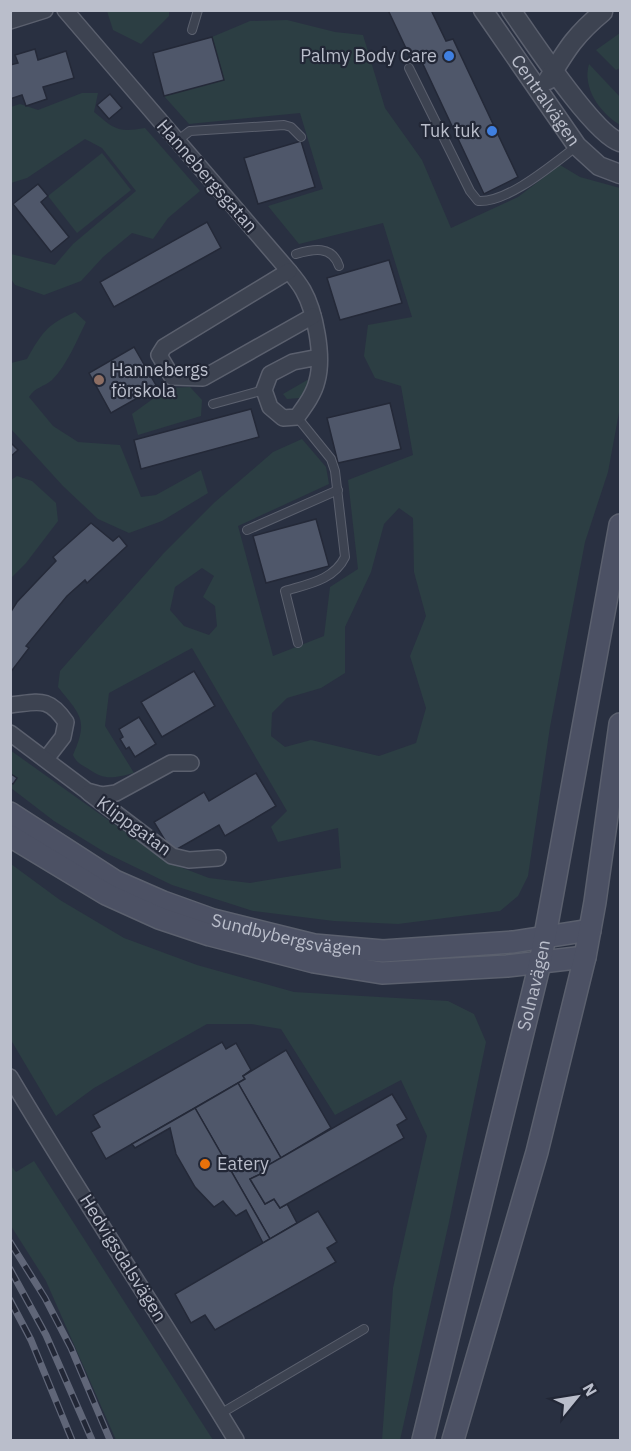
<svg xmlns="http://www.w3.org/2000/svg" width="631" height="1451" font-family="'IBM Plex Sans',sans-serif">
	<rect width="100%" height="100%" fill="#293041"/>
	<g fill="#2c3e43" fill-rule="evenodd">
		<path d="M107 11H169V16L141 44 113 30Z"/>
		<path d="M287 20 335 32 363 35 385 108 422 160 451 228 518 197 560 165 580 177 620 188V407L608 472 585 542 550 727 528 876 518 896 500 911 398 924 334 921 253 911 172 885 106 853 54 821 11 788 10 750 167 862 209 878 250 883 341 868 338 828 278 842 271 827 287 811 192 648 109 693 105 726 134 773C113 778 105 781 87 768 80 764 76 762 73 755 89 719 80 715 58 687L60 671 163 554 215 502 273 452 302 439 326 467 329 484 238 526 273 656 324 636 330 587 358 569 348 480 413 455 401 386 375 378 364 356 368 325 412 317 383 223 299 244 268 206 323 189 300 113 189 124 164 96 223 80 212 37 250 21ZM399 508 413 518 414 572 426 616 410 656 426 708 416 743 379 756 311 740 285 747 271 736 272 713 287 698 321 688 345 673V627L371 572 384 524ZM202 568 214 576 203 597 215 606 217 626 209 635 184 626 170 610 175 587Z"/>
		<path d="M620 33V68L616 70 596 50Z"/>
		<path d="M589 64 620 97V125C600 113 582 88 589 64Z"/>
		<path d="M82 93H98L94 112C114 129 118 133 145 128L200 191 168 218 153 239 132 233 103 257 81 281 44 295 15 285 11 279V254L55 265 73 244 136 191 102 148 85 139 27 178 11 183V107L20 104 38 110Z"/>
		<path d="M102 153 131 190 77 233 48 196Z"/>
		<path d="M75 312 86 322C77 340 67 365 52 380 44 387 35 387 29 397L53 426 78 442 120 445 141 497 156 495 201 470 208 493 162 521 129 533 98 519 63 486 11 429V363L27 359C42 333 46 325 75 312Z"/>
		<path d="M309 379 303 395 299 398 287 399 283 394Z"/>
		<path d="M190 387 202 400 201 416 138 435 132 414 168 388Z"/>
		<path d="M17 476 32 481 56 503 58 521 26 563 11 578V480Z"/>
		<path d="M11 864 60 900 124 938 197 965 294 992 448 1001 474 1014 486 1042 449 1222 400 1440H382L393 1288 427 1136 401 1080 335 1115 281 1029 251 1024H207L94 1088 56 1116 11 1040Z"/>
		<path d="M34 1161 213 1440H116L46 1281 11 1226V1166L16 1172Z"/>
	</g>
	<g fill="#4f576a" stroke="#242938" stroke-width="1.5">
		<path d="M388 10H431L446 41 453 39 518 177 484 194 420 58 412 61Z"/>
		<path d="M212 37 224 80 164 96 153 53Z"/>
		<path d="M35 49 38 60 66 51 74 78 43 87 47 99 26 106 22 95 10 99V65L18 63 15 55Z"/>
		<path d="M110 94 122 108 109 119 97 105Z"/>
		<path d="M301 141 315 187 258 204 244 158Z"/>
		<path d="M38 184 48 196 41 202 69 237 51 252 13 204Z"/>
		<path d="M207 222 221 248 114 307 100 282Z"/>
		<path d="M389 260 402 303 340 320 327 278Z"/>
		<path d="M134 347 157 387 111 413 89 373Z"/>
		<path d="M390 403 401 449 338 463 327 418Z"/>
		<path d="M251 409 259 437 141 469 134 440Z"/>
		<path d="M10 442 18 450 10 457Z"/>
		<path d="M316 519 329 566 266 583 253 536Z"/>
		<path d="M91 523 113 541 119 536 127 546 87 583 85 580 67 596 26 646 29 648 10 673V613L17 602 56 561 53 557Z"/>
		<path d="M194 671 215 706 162 737 141 702Z"/>
		<path d="M139 717 156 744 135 757 129 747 126 749 120 739 123 737 119 729Z"/>
		<path d="M256 773 276 806 225 836 219 825 172 852 154 822 204 792 209 801Z"/>
		<path d="M11 774 17 778 13 784 10 782Z"/>
		<path d="M222 1042 226 1049 236 1043 251 1070 243 1076 245 1079 106 1159 91 1132 100 1127 93 1115Z"/>
		<path d="M286 1050 331 1128 281 1158 238 1083 245 1079 243 1076Z"/>
		<path d="M238 1083 281 1158 263 1168 265 1172 250 1179 265 1204 274 1199 280 1208 287 1204 297 1223 270 1239 195 1108Z"/>
		<path d="M392 1094 407 1119 397 1125 404 1138 280 1208 274 1199 265 1204 250 1179 265 1172 263 1168Z"/>
		<path d="M195 1108 270 1239 263 1243 246 1210 236 1216 223 1201 214 1207 195 1187 176 1154 170 1128 135 1148 132 1144Z"/>
		<path d="M318 1211 337 1242 327 1248 336 1262 215 1330 205 1315 191 1323 175 1294Z"/>
	</g>
	<g fill="none" stroke-linecap="round" stroke-linejoin="round">
		<g stroke="#5b606e" stroke-width="10">
			<g id="service">
				<path d="M192 30 198 10"/>
				<path d="M409 68 470 191 478 201C508 203 553 164 577 146"/>
				<path d="M177 141 190 131 284 125 291 127 301 137"/>
				<path d="M296 254C313 249 332 245 339 266"/>
				<path d="M213 404 264 390"/>
				<path d="M297 417 331 459 335 471 345 557C334 580 308 584 285 591L298 643"/>
				<path d="M247 530 338 490"/>
				<path d="M220 1414 364 1329"/>
			</g>
		</g>
		<g stroke="#5b606e" stroke-width="18">
			<g id="minor">
				<path d="M65 10 289 271C294 277 299 283 303 290 315 311 324 356 317 381 314 394 305 406 297 417L283 418 270 407 264 390 270 374 293 362 319 357"/>
				<path d="M10 21 45 10"/>
				<path d="M289 271 164 347 159 355 172 377 203 378 313 316"/>
				<path d="M10 705C39 702 48 696 66 722L63 737 46 759"/>
				<path d="M10 733 87 791 102 795 116 793 171 763H191"/>
				<path d="M89 793 172 856 189 860 218 858"/>
				<path d="M10 1077C83 1200 162 1318 236 1440"/>
			</g>
		</g>
		<g stroke="#5b606e" stroke-width="21">
			<g id="tertiary">
				<path id="s1" d="M483 10 577 146 599 166 620 174"/>
				<path d="M511 10C530 37 594 135 620 142"/>
				<path d="M548 80C567 49 575 35 603 12"/>
			</g>
		</g>
		<g stroke="#5b606e" stroke-width="24">
			<g id="secondary">
				<path id="s2" d="M10 813 115 881 163 902 213 920 314 945 383 951 513 942 590 930"/>
				<path d="M10 836 106 894 159 918 210 935 314 962 382 973 507 966 585 957"/>
				<path id="s3" d="M423 1440 540 963 620 525"/>
				<path d="M453 1440 537 1152 585 957 595 902 620 724"/>
			</g>
		</g>
		<use href="#service" stroke="#3d4351" stroke-width="8"/>
		<use href="#minor" stroke="#3d4351" stroke-width="15"/>
		<use href="#tertiary" stroke="#3d4351" stroke-width="18"/>
		<use href="#secondary" stroke="#4c5164" stroke-width="21"/>
		<g stroke="#606678" stroke-width="7">
			<g id="rail">
				<path d="M10 1242 45 1298 71 1348 110 1440"/>
				<path d="M10 1269 46 1335 92 1440"/>
				<path d="M10 1300 31 1340 72 1440"/>
			</g>
		</g>
		<use href="#rail" stroke="#222736" stroke-width="4.5" stroke-dasharray="14" stroke-linecap="butt"/>
	</g>
	<g fill="#3f7fe0" stroke="#222736" stroke-width="2">
		<circle cx="449" cy="56" r="6"/>
		<circle cx="492" cy="131" r="6"/>
	</g>
	<circle fill="#8d6e63" stroke="#222736" stroke-width="2" cx="99" cy="380" r="6"/>
	<circle fill="#e8710a" stroke="#222736" stroke-width="2" cx="205" cy="1164" r="6"/>
	<g text-anchor="middle" stroke-width="4.5" stroke-linejoin="round" paint-order="stroke">
		<g font-size="18" fill="#babecb" stroke="#222736" text-anchor="end">
			<text x="437" y="62">Palmy Body Care</text>
			<text x="480" y="137">Tuk tuk</text>
			<text x="111" y="376" text-anchor="start">Hannebergs<tspan x="111" dy="21">förskola</tspan></text>
			<text x="217" y="1170" text-anchor="start">Eatery</text>
		</g>
		<g font-size="18" fill="#babecb" stroke="#222736">
			<text dy="6" stroke="none"><textPath href="#s1" startOffset="110">Centralvägen</textPath></text>
			<text transform="translate(207 176) rotate(49)" y="6">Hannebergsgatan</text>
			<text transform="translate(134 826) rotate(36)" y="6">Klippgatan</text>
			<text dy="6" stroke="none"><textPath href="#s2" startOffset="306">Sundbybergsvägen</textPath></text>
			<text dy="6" stroke="none"><textPath href="#s3" startOffset="468">Solnavägen</textPath></text>
			<text transform="translate(123 1258) rotate(58)" y="6">Hedvigsdalsvägen</text>
		</g>
	</g>
	<rect width="631" height="1451" fill="none" stroke="#babecb" stroke-width="24"/>
	<g transform="translate(577 1397) rotate(60)" stroke="#222736" stroke-width="4.5" paint-order="stroke">
	<path d="M0-4.5L10 22L0 15L-10 22Z" fill="#babecb"/>
	<text y="-9" font-size="16" font-weight="bold" text-anchor="middle" fill="#babecb">N</text>
	</g>
</svg>
